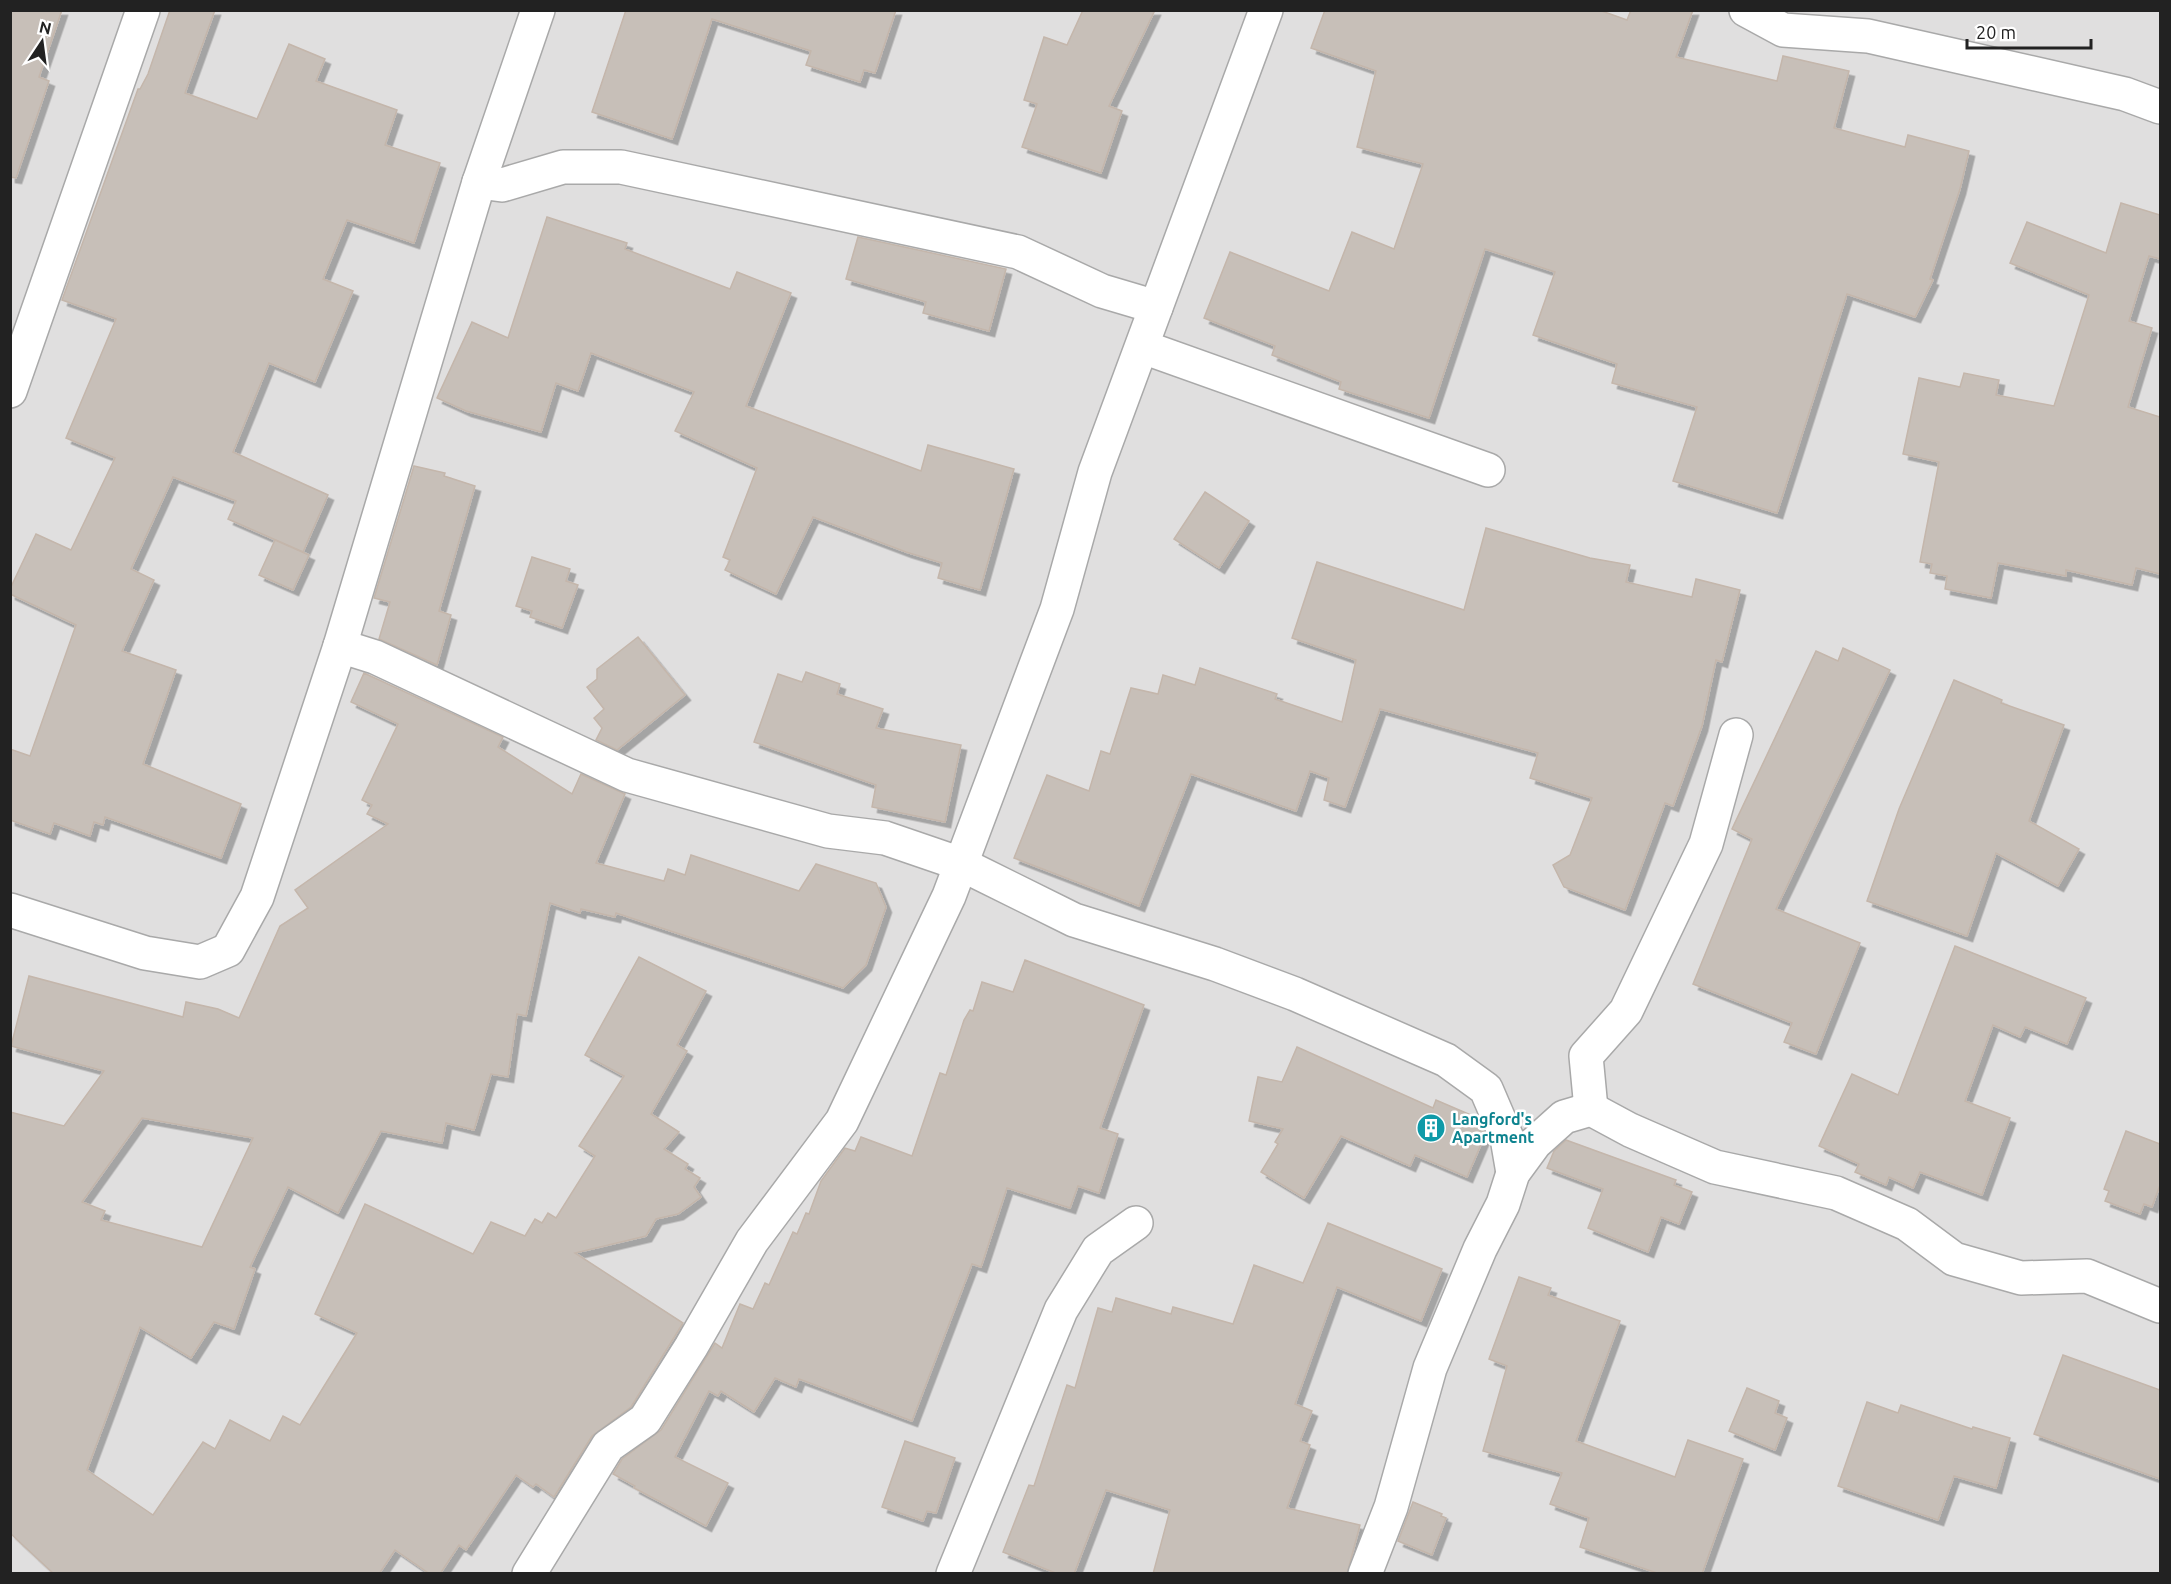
<svg xmlns="http://www.w3.org/2000/svg" width="2171" height="1584" font-family="Ubuntu,sans-serif">
	<defs>
		<filter id="shadow"><feDropShadow dx="5.5" dy="5.5" stdDeviation="0" flood-color="#0004"/></filter>
	</defs>
	<rect width="100%" height="100%" fill="#f2efe9"/>
	<rect fill="#e0dfdf" x="11" y="11" width="2149" height="1562"/>
	<g fill="#c7bfb8" stroke="#c4b6ab" stroke-width="1.5" fill-rule="evenodd" filter="url(#shadow)">
		<path d="M10 10H62L39 77 49 81 16 178 10 177Z"/>
		<path d="M170 10H215L185 93 257 119 289 44 325 59 316 81 397 110 385 145 440 163 414 243 347 220 323 279 353 291 315 382 269 363 233 452 328 495 303 552 228 519 236 501 173 477 131 569 154 580 122 651 176 670 143 764 241 804 221 858 105 817 103 825 94 822 90 836 54 823 50 834 10 820V749L30 756 76 625 10 594V589L36 534 71 550 115 458 66 438 116 319 62 300 138 89H140L148 74Z"/>
		<path d="M626 10H896L875 73 864 70 860 82 806 65 811 51 712 19 672 139 592 112Z"/>
		<path d="M1083 10H1155L1109 106 1122 111 1101 173 1022 147 1037 104 1024 100 1044 37 1067 45Z"/>
		<path d="M1325 10H1599L1627 20 1631 10H1693L1676 57 1777 81 1783 56 1849 71 1834 128 1905 147 1908 135 1969 151 1960 189 1930 279 1933 280 1915 317 1847 294 1777 513 1673 481 1697 407 1612 383 1617 364 1533 335 1555 272 1485 249 1429 418 1339 389 1341 382 1272 355 1275 346 1204 318 1230 252 1329 291 1352 232 1394 249 1423 164 1357 147 1376 71 1311 48Z"/>
		<path d="M2121 203 2160 215V259L2149 256 2129 321 2152 328 2128 407 2160 417V574L2136 568 2132 585 2066 570V576L1998 563 1991 598 1945 589 1947 576 1930 573 1932 564 1920 562 1939 462 1903 454 1919 378 1960 387 1964 373 1999 380 1996 395 2054 406 2089 295 2010 263 2027 222 2106 253Z"/>
		<path d="M547 217 627 243 625 249 730 289 737 272 791 293 746 406 921 471 928 445 1014 469 980 590 938 578 942 563 906 552 813 517 776 594 725 570 730 560 723 557 757 468 675 431 694 392 591 353 578 391 556 383 541 432 466 411 437 398 472 322 508 338Z"/>
		<path d="M858 237 1006 269 989 331 923 313 926 302 846 279Z"/>
		<path d="M414 466 445 473 444 476 475 486 439 611 451 615 437 665 379 639 390 602 374 598Z"/>
		<path d="M1205 492 1249 521 1219 568 1174 539Z"/>
		<path d="M1486 528 1590 558 1630 565 1626 582 1692 597 1696 579 1740 590 1722 662 1716 660 1702 726 1673 806 1665 803 1625 910 1564 887 1553 865 1570 855 1592 798 1530 778 1538 753 1380 709 1345 807 1324 800 1329 778 1310 771 1296 811 1191 774 1139 906 1014 858 1047 775 1089 791 1101 751 1110 754 1131 688 1158 694 1163 675 1195 685 1200 668 1277 694 1275 699 1342 722 1356 660 1292 638 1317 562 1464 610Z"/>
		<path d="M275 540 309 555 293 590 259 575Z"/>
		<path d="M532 557 570 569 566 581 578 585 562 628 530 617 532 611 516 606Z"/>
		<path d="M638 637 685 695 617 750 596 740 602 728 594 718 604 709 587 687 597 679V669Z"/>
		<path d="M1843 648 1890 670 1776 909 1860 943 1816 1054 1784 1042 1792 1023 1693 984 1752 839 1732 829 1816 651 1838 661Z"/>
		<path d="M806 672 840 684 837 694 883 709 876 728 961 745 945 822 872 807 876 785 754 742 778 674 802 682Z"/>
		<path d="M364 673 503 737 498 747 572 794 581 774 625 794 596 863 664 881 668 869 685 875 691 855 799 891 816 864 876 883 886 907 866 965 843 988 616 913 615 917 581 909 580 913 550 903 526 1016 517 1014 508 1077 491 1074 474 1130 446 1123 442 1143 381 1131 338 1213 288 1187 250 1267 255 1269 234 1329 214 1322 191 1358 140 1327 87 1470 153 1515 203 1442 215 1449 230 1420 270 1441 283 1416 300 1425 357 1333 315 1314 365 1204 473 1254 491 1222 525 1236 535 1219 542 1223 548 1213 556 1218 595 1156 579 1146 624 1076 585 1055 639 957 706 991 677 1045 687 1051 651 1114 679 1132 664 1149 688 1164 685 1169 700 1178 694 1187 701 1197 678 1214 656 1219 646 1236 575 1253 683 1323 631 1407 592 1436 554 1497 536 1484 533 1487 516 1475 466 1550 459 1545 440 1574H430L395 1550 379 1574H54L10 1533V1112L64 1126 104 1071 11 1046 29 976 183 1017 186 1002 218 1009 239 1018 280 926 308 908 295 890 388 824 367 814 372 805 362 800 398 724 351 702ZM142 1118 253 1138 202 1247 101 1220 105 1211 82 1202Z"/>
		<path d="M1954 680 2002 700 2001 703 2064 725 2029 821 2079 849 2058 886 1996 853 1967 936 1867 901 1899 809Z"/>
		<path d="M1955 946 2086 998 2067 1044 2025 1027 2020 1037 1993 1025 1965 1101 2010 1118 1982 1195 1920 1172 1913 1188 1889 1177 1886 1185 1855 1172 1859 1164 1819 1146 1852 1074 1898 1095Z"/>
		<path d="M1025 960 1144 1005 1100 1128 1118 1134 1099 1193 1078 1186 1070 1208 1007 1188 981 1267 972 1264 912 1421 799 1379 796 1387 775 1378 754 1412 721 1391 718 1396 709 1391 675 1457 728 1483 706 1526 634 1488 635 1486 613 1474 622 1459 661 1430 715 1343 722 1348 740 1304 753 1309 765 1283 769 1285 793 1232 797 1234 806 1213 809 1214 821 1181 845 1148 855 1151 861 1137 912 1156 940 1073 946 1075 964 1020 970 1010 973 1011 982 982 1013 992Z"/>
		<path d="M1297 1047 1433 1108 1436 1100 1478 1118 1485 1135 1467 1177 1415 1155 1410 1166 1341 1136 1304 1198 1261 1172 1278 1144 1275 1142 1283 1129 1249 1121 1258 1077 1282 1082Z"/>
		<path d="M2126 1131 2160 1144V1185L2152 1207 2144 1204 2140 1214 2105 1201 2109 1191 2104 1189Z"/>
		<path d="M1566 1140 1676 1180 1674 1185 1692 1192 1679 1224 1661 1217 1648 1252 1588 1228 1603 1189 1547 1168 1554 1151Z"/>
		<path d="M1328 1223 1442 1269 1421 1321 1337 1287 1295 1404 1312 1411 1300 1441 1310 1445 1287 1508 1360 1525 1347 1574H1153L1170 1510 1106 1490 1074 1574H1058L1003 1552 1029 1485 1034 1486 1067 1385 1075 1388 1098 1308 1112 1312 1116 1298 1171 1314 1173 1307 1233 1324 1254 1265 1303 1283Z"/>
		<path d="M1519 1277 1551 1288 1548 1295 1620 1321 1576 1441 1675 1477 1688 1440 1743 1459 1702 1574H1660L1580 1547 1589 1518 1550 1504 1562 1473 1483 1451 1507 1366 1489 1359Z"/>
		<path d="M2063 1355 2160 1390V1479L2034 1434Z"/>
		<path d="M1747 1388 1779 1401 1775 1413 1787 1418 1775 1450 1729 1431Z"/>
		<path d="M1867 1402 1898 1413 1901 1405 1972 1429 1973 1427 2010 1438 1996 1488 1954 1476 1938 1520 1838 1486Z"/>
		<path d="M905 1441 955 1458 936 1513 927 1511 923 1521 882 1507Z"/>
		<path d="M1413 1502 1442 1514 1441 1516 1446 1518 1432 1555 1398 1541Z"/>
	</g>
	<g fill="none" stroke-linecap="round" stroke-linejoin="round">
		<g stroke="#a9a9a9" stroke-width="36">
			<g id="minor">
				<path d="M1746 10 1783 30 1868 36 2125 94 2160 107"/>
				<path d="M479 182 502 185 563 167H621L1018 252 1102 291 1156 307"/>
				<path d="M1143 347 1488 470"/>
				<path d="M10 391 143 10"/>
				<path d="M340 646 375 657 627 775 828 831 885 838 961 864 1074 920 1215 964 1295 994 1446 1060 1486 1089 1507 1138 1513 1173"/>
				<path d="M10 910 145 953 200 962 228 950 257 897 340 646 479 182 538 10"/>
				<path d="M1591 1109 1586 1056 1626 1011 1706 844 1736 735"/>
				<path d="M529 1574 608 1446 645 1420 691 1347 752 1241 842 1121 949 896 1057 609 1095 472 1266 10"/>
				<path d="M953 1574 1061 1310 1098 1250 1136 1223"/>
				<path d="M1365 1574 1391 1507 1430 1368 1480 1249 1503 1204 1513 1173 1535 1143 1564 1117 1591 1109 1630 1130 1715 1167 1836 1193 1907 1224 1954 1259 2021 1278 2087 1276 2160 1306"/>
			</g>
		</g>
		<use href="#minor" stroke="#fff" stroke-width="33"/>
	</g>
	<defs>
		<g id="building-disc" transform="scale(1.5)"><circle r="9.5" fill="#0f9aa8" stroke="#fff"/><path d="M-4-6H4V6H1V3H-1V6H-4ZM-2.5-4.3h1.7v1.8h-1.7ZM.8-4.3h1.7v1.8H.8ZM-2.5-1h1.7V.8h-1.7ZM.8-1h1.7V.8H.8Z" fill="#fff"/></g>
	</defs>
	<g fill-rule="evenodd">
		<use href="#building-disc" x="1431" y="1128"/>
	</g>
	<g text-anchor="middle" stroke-width="5" stroke-linejoin="round" paint-order="stroke">
		<g font-size="16" font-weight="bold" fill="#0d838f" stroke="#fff" text-anchor="start">
			<text x="1452" y="1125">Langford's<tspan x="1452" dy="18">Apartment</tspan></text>
		</g>
	</g>
	<rect width="2171" height="1584" fill="none" stroke="#222222" stroke-width="24"/>
	<g transform="translate(42 42) rotate(13)" stroke="#ffffff" stroke-width="4.5" paint-order="stroke">
	<path d="M0-4.5L10 22L0 15L-10 22Z" fill="#222222"/>
	<text y="-9" font-size="16" font-weight="bold" text-anchor="middle" fill="#222222">N</text>
	</g>
	<path d="M1967 39v9h124v-9" fill="none" stroke="#222222" stroke-width="3"/>
	<text x="1976" y="39" font-size="18" fill="#222222" stroke="#ffffff" stroke-width="4.5" paint-order="stroke">20 m</text>
</svg>
